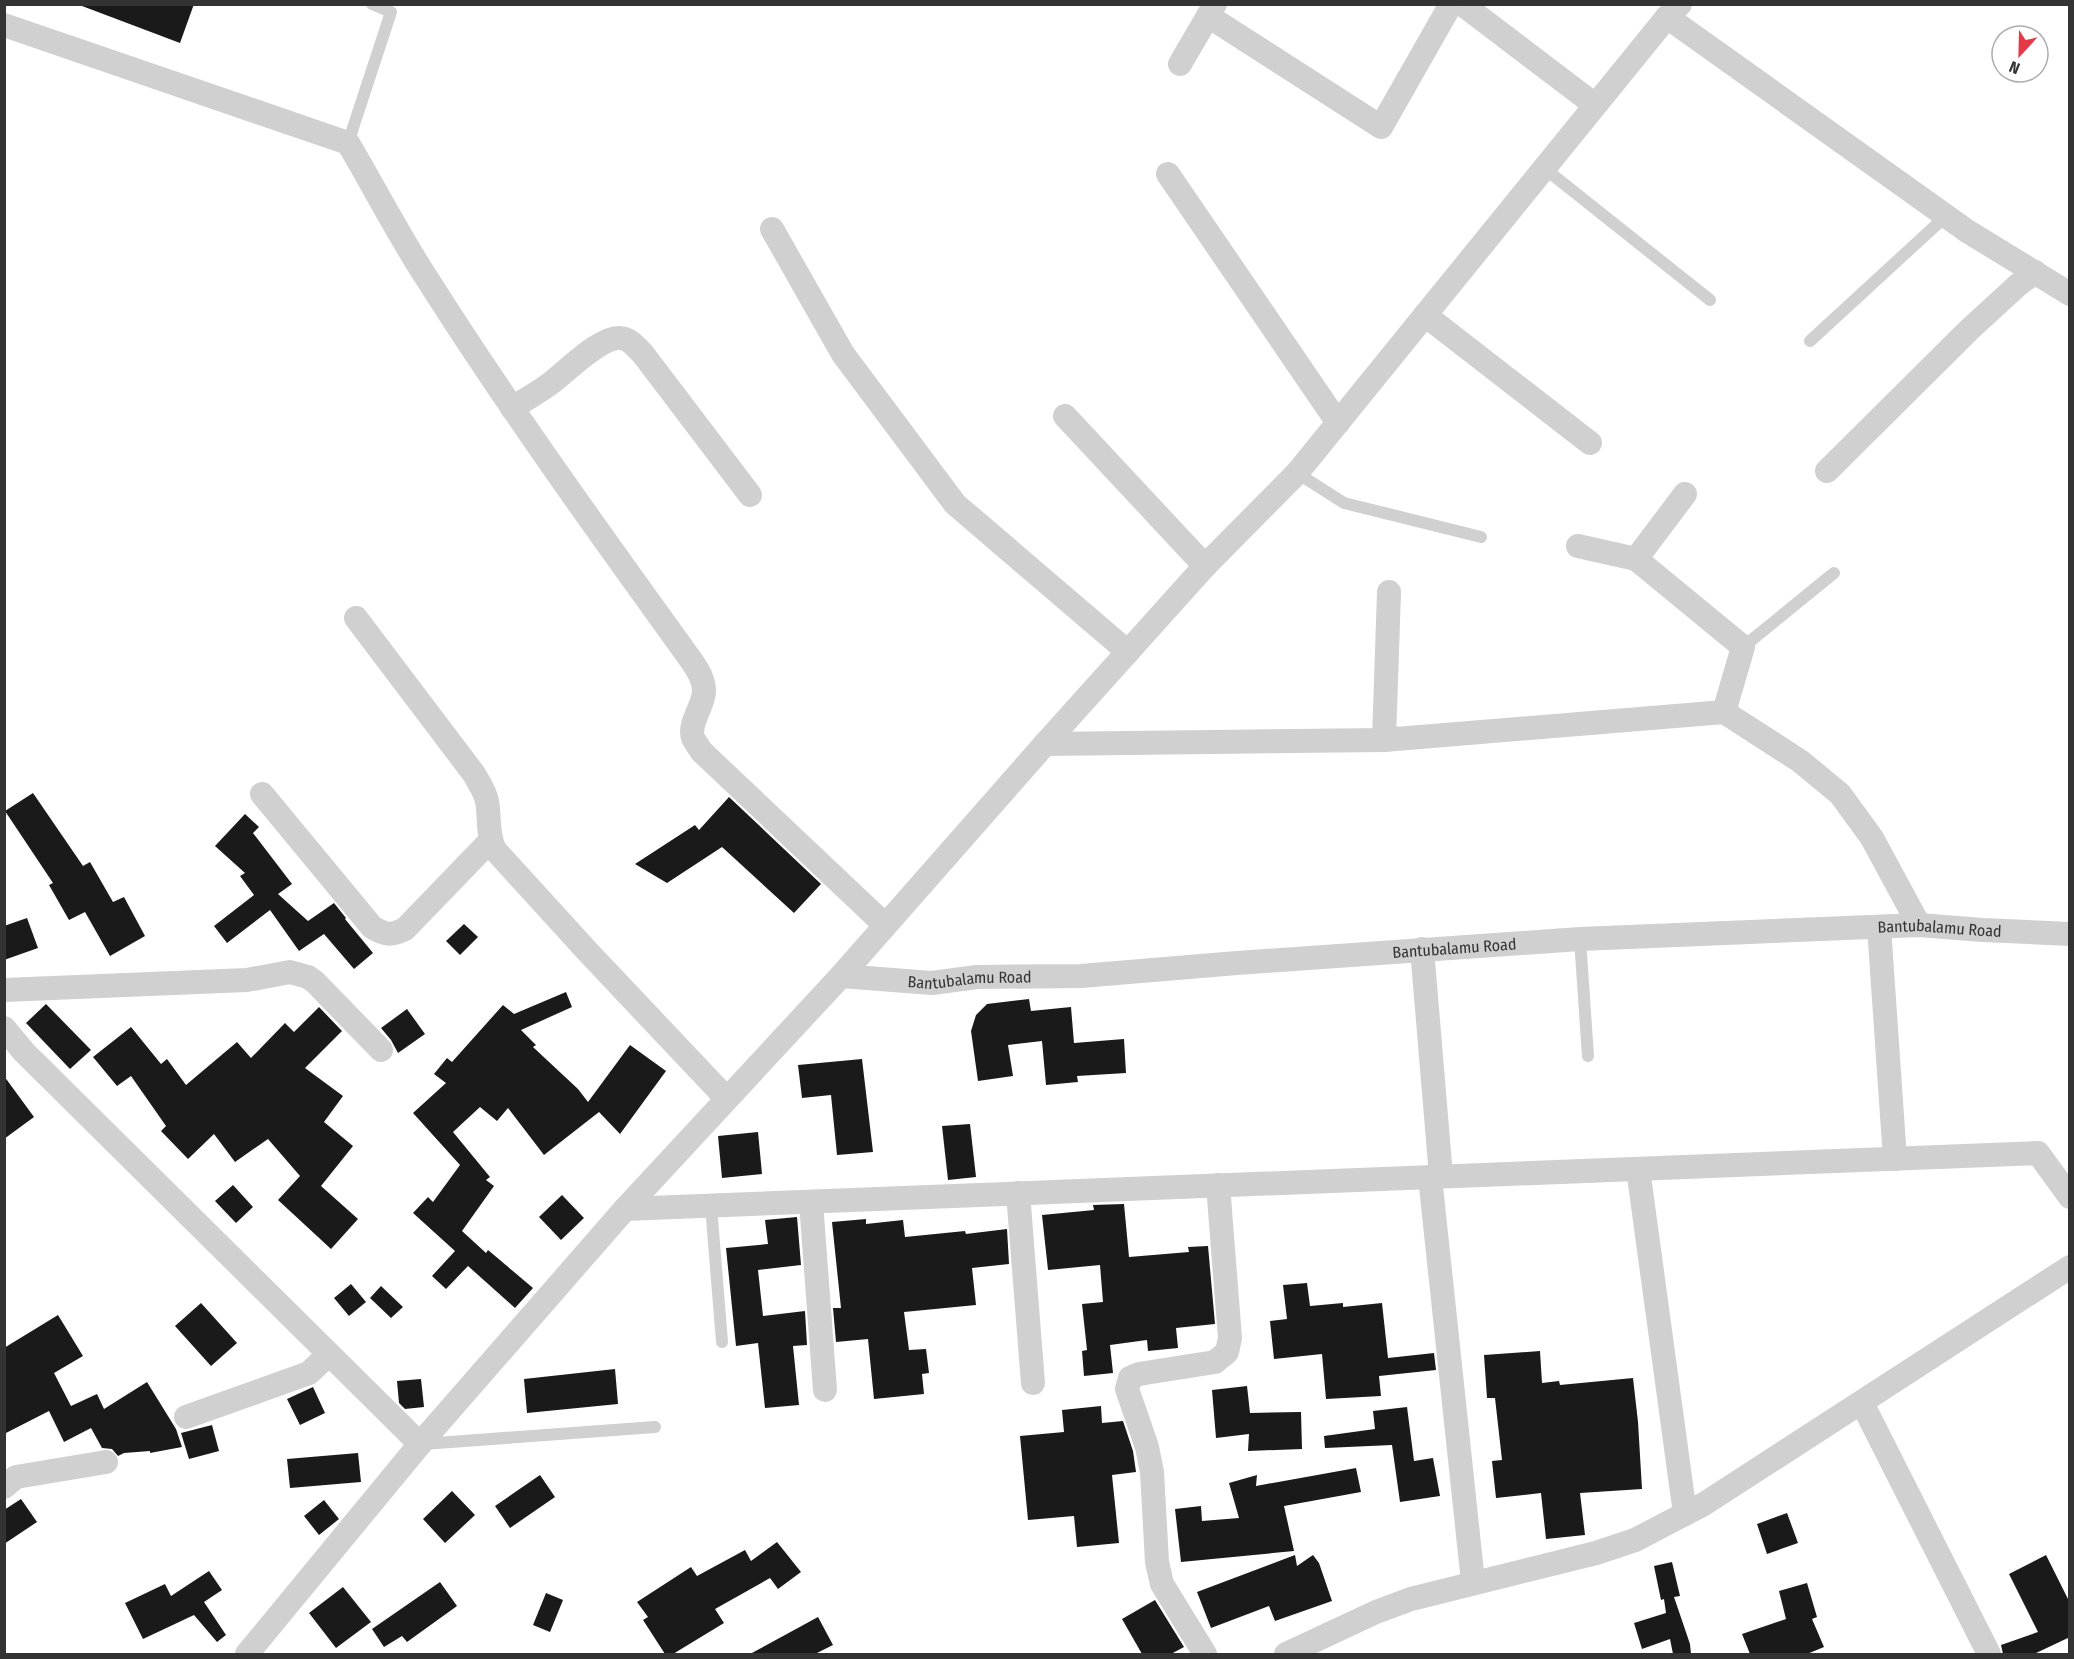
<svg xmlns="http://www.w3.org/2000/svg" width="2074" height="1659" font-family="'Fira Sans Condensed',sans-serif">
	<rect width="100%" height="100%" fill="#fff"/>
	<g fill="#1a1a1a">
		<path d="M82 4H194L180 43 82 6Z"/>
		<path d="M33 793 83 866 90 862 113 902 124 897 145 936 110 956 85 912 69 920 49 885 53 883 5 811Z"/>
		<path d="M729 797 821 884 794 913 722 847 667 883 635 864 695 825 699 830Z"/>
		<path d="M245 814 259 827 253 833 292 884 278 894 308 921 334 903 346 918 345 919 373 953 354 969 324 934 299 951 270 910 227 943 214 926 254 895 240 876 245 873 215 846Z"/>
		<path d="M27 918 38 948 4 960V926Z"/>
		<path d="M464 924 478 937 460 955 446 941Z"/>
		<path d="M566 992 572 1007 521 1030 536 1045 533 1047 578 1089 588 1102 630 1045 666 1071 620 1134 599 1112 544 1155 508 1108 497 1121 480 1107 453 1132 490 1177 486 1180 494 1186 462 1231 486 1253 488 1250 533 1288 515 1308 468 1266 446 1289 432 1276 455 1251 413 1213 428 1197 433 1202 460 1165 413 1113 446 1083 434 1074 447 1058 452 1062 503 1005 514 1014Z"/>
		<path d="M1029 999 1031 1011 1071 1007 1074 1043 1124 1039 1126 1073 1077 1076 1078 1082 1046 1085 1042 1041 1008 1045 1013 1076 978 1081 971 1031 976 1015 987 1004Z"/>
		<path d="M46 1004 91 1050 70 1069 26 1023Z"/>
		<path d="M319 1007 342 1031 305 1068 343 1096 324 1122 353 1146 321 1186 358 1219 331 1249 278 1200 300 1176 268 1139 235 1162 214 1134 188 1159 161 1131 166 1126 131 1076 117 1086 93 1057 131 1027 161 1064 167 1059 186 1085 237 1042 251 1058 285 1023 294 1032Z"/>
		<path d="M407 1009 425 1034 398 1053 391 1040 381 1028Z"/>
		<path d="M862 1059 873 1152 837 1155 831 1095 802 1098 798 1065Z"/>
		<path d="M4 1076 34 1117 4 1139Z"/>
		<path d="M970 1124 976 1177 948 1180 942 1126Z"/>
		<path d="M758 1132 762 1174 722 1178 718 1136Z"/>
		<path d="M233 1185 253 1207 236 1223 215 1201Z"/>
		<path d="M562 1195 584 1218 561 1240 539 1217Z"/>
		<path d="M1124 1204 1129 1257 1189 1252 1188 1247 1208 1246 1215 1324 1176 1328 1178 1348 1148 1351 1147 1340 1110 1345 1113 1373 1084 1376 1082 1351 1087 1350 1082 1304 1103 1302 1100 1265 1048 1270 1042 1215 1094 1210 1093 1205Z"/>
		<path d="M797 1217 801 1265 758 1270 763 1316 805 1311 807 1345 793 1346 799 1405 765 1408 758 1343 736 1346 726 1248 768 1244 765 1220Z"/>
		<path d="M866 1219V1224L903 1220 905 1237 965 1231 966 1234 1007 1229 1009 1264 972 1268 976 1305 904 1312 909 1350 926 1349 929 1373 922 1374 924 1394 874 1399 868 1339 836 1342 833 1308H841L832 1222Z"/>
		<path d="M1307 1283 1310 1306 1343 1303V1307L1382 1303 1388 1358 1434 1353 1436 1370 1379 1376 1381 1396 1326 1399 1322 1354 1274 1359 1270 1321 1287 1319 1283 1285Z"/>
		<path d="M351 1284 366 1302 349 1316 334 1298Z"/>
		<path d="M381 1286 403 1307 391 1318 370 1298Z"/>
		<path d="M201 1303 237 1343 211 1366 175 1326Z"/>
		<path d="M58 1315 83 1356 54 1373 71 1406 97 1394 104 1409 147 1382 176 1429 182 1447 150 1453V1451L124 1453 118 1456 112 1449 102 1448 91 1428 64 1442 49 1411 4 1434V1348Z"/>
		<path d="M1540 1351 1542 1383 1559 1381 1560 1385 1633 1378 1638 1422 1642 1489 1580 1493 1585 1535 1546 1539 1541 1493 1496 1498 1492 1461 1502 1460 1495 1398H1487L1484 1355Z"/>
		<path d="M615 1369 618 1404 527 1413 524 1379Z"/>
		<path d="M421 1379 424 1407 405 1409 399 1403 397 1381Z"/>
		<path d="M1247 1386 1250 1413 1301 1412 1302 1449 1248 1451 1249 1434 1216 1438 1212 1390Z"/>
		<path d="M313 1387 325 1413 300 1425 287 1399Z"/>
		<path d="M1101 1406 1102 1423 1123 1421 1133 1451 1136 1472 1112 1475 1119 1543 1077 1547 1074 1516 1028 1520 1020 1436 1064 1432 1062 1410Z"/>
		<path d="M1407 1407 1414 1461 1433 1458 1440 1496 1400 1502 1392 1445 1325 1448 1324 1436 1375 1429 1373 1411Z"/>
		<path d="M212 1425 219 1451 189 1459 181 1433Z"/>
		<path d="M358 1453 361 1482 290 1488 287 1459Z"/>
		<path d="M1356 1468 1361 1492 1284 1506 1294 1551 1181 1562 1175 1509 1201 1506 1202 1521 1239 1518 1229 1483 1257 1475 1256 1486Z"/>
		<path d="M540 1475 555 1497 510 1528 495 1506Z"/>
		<path d="M452 1491 475 1515 445 1543 423 1519Z"/>
		<path d="M21 1499 37 1522 4 1544V1510Z"/>
		<path d="M324 1500 339 1519 319 1535 304 1516Z"/>
		<path d="M1787 1513 1798 1543 1767 1554 1757 1524Z"/>
		<path d="M777 1542 801 1572 778 1589 770 1578 715 1609 724 1623 673 1654H665L643 1620 648 1617 637 1602 691 1567 697 1576 745 1550 751 1561Z"/>
		<path d="M1295 1555 1297 1566 1313 1555 1319 1563 1332 1601 1275 1621 1269 1606 1211 1628 1197 1592Z"/>
		<path d="M2046 1555 2070 1603V1637L2034 1654H2003L2001 1645 2038 1632 2009 1574Z"/>
		<path d="M1672 1562 1680 1596 1674 1597 1690 1644 1691 1654H1673L1670 1639 1642 1649 1634 1623 1666 1613 1664 1599 1661 1600 1654 1566Z"/>
		<path d="M209 1571 222 1590 204 1602 226 1635 217 1642 194 1615 143 1639 125 1603 165 1584 171 1596Z"/>
		<path d="M440 1582 457 1606 407 1642 402 1636 384 1647 372 1629Z"/>
		<path d="M1807 1583 1817 1617 1812 1619 1824 1647 1807 1654H1750L1742 1634 1786 1619 1779 1591Z"/>
		<path d="M343 1587 371 1622 336 1648 309 1613Z"/>
		<path d="M546 1593 563 1600 550 1632 533 1625Z"/>
		<path d="M1155 1600 1184 1647 1171 1654H1142L1122 1619Z"/>
		<path d="M818 1617 833 1645 815 1654H750Z"/>
	</g>
	<g fill="none" stroke-linecap="round" stroke-linejoin="round">
		<g stroke="#d0d0d0" stroke-width="12">
			<path d="M348 143 391 12 372 4"/>
			<path d="M1544 168 1710 300"/>
			<path d="M1810 341 1946 216"/>
			<path d="M1297 473 1344 503 1481 537"/>
			<path d="M1743 647 1834 573"/>
			<path d="M1580 939 1588 1056"/>
			<path d="M711 1206 722 1342"/>
			<path d="M423 1444 655 1427"/>
		</g>
		<g stroke="#d0d0d0" stroke-width="24">
			<path d="M1462 4 1595 105"/>
			<path d="M1208 16 1381 127 1451 4"/>
			<path d="M1667 17 1967 231 2070 294"/>
			<path d="M4 25 348 143C374 187 398 234 426 277 509 408 600 534 691 660 697 669 704 679 704 691 704 706 688 723 693 738 695 742 699 747 701 751L885 925"/>
			<path d="M1180 64 1215 4"/>
			<path d="M1168 174 1338 423"/>
			<path d="M772 229 843 354 955 504 1128 652"/>
			<path d="M1425 315 1590 443"/>
			<path d="M512 408C525 400 539 392 551 383 567 371 601 336 620 338 629 338 637 348 643 354L750 495"/>
			<path d="M1065 416 1205 566"/>
			<path d="M1827 471 1971 328 2018 285 2035 272"/>
			<path d="M1578 546 1636 559 1743 647 1724 712"/>
			<path d="M1636 559 1685 494"/>
			<path d="M356 618 474 774C479 783 485 791 487 801 490 818 487 835 495 850L588 952 726 1098"/>
			<path d="M1384 740 1389 592"/>
			<path d="M1045 744 1384 740 1724 712 1800 761 1840 794 1872 838 1919 925"/>
			<path d="M262 794 372 927C385 935 391 936 405 929L490 841"/>
			<path d="M1879 927 1895 1159"/>
			<path d="M1422 949 1441 1176"/>
			<path id="s1" d="M841 976 932 983 977 977 1081 976 1237 963 1580 939 1919 925 1983 930 2070 934"/>
			<path d="M4 990 247 980 290 972 308 977 315 982 381 1050"/>
			<path d="M4 1028 24 1052 420 1444"/>
			<path d="M1638 1169 1685 1514"/>
			<path d="M1430 1177 1473 1582"/>
			<path d="M1018 1193 1033 1383"/>
			<path d="M811 1202 825 1390"/>
			<path d="M625 1209 2038 1153 2070 1197"/>
			<path d="M1862 1403 1989 1654"/>
			<path d="M186 1417 309 1373 329 1354"/>
			<path d="M4 1487 16 1477 106 1462"/>
			<path d="M247 1654 420 1444 625 1209 841 976 1045 744 1205 566 1297 473 1667 17 1680 4"/>
			<path d="M1205 1654 1162 1584 1157 1562 1152 1472 1147 1447 1127 1389 1130 1378 1139 1374 1215 1362 1227 1352 1230 1338 1218 1185"/>
			<path d="M1286 1654 1376 1612 1411 1599 1596 1553 1635 1540 1704 1504 2070 1267"/>
		</g>
	</g>
	<g text-anchor="middle" stroke-width="6" stroke-linejoin="round" paint-order="stroke">
		<g font-size="16" fill="#333" stroke="#fff">
			<text dy="6" stroke="none"><textPath href="#s1" startOffset="1101">Bantubalamu Road</textPath></text>
			<text dy="6" stroke="none"><textPath href="#s1" startOffset="615">Bantubalamu Road</textPath></text>
			<text dy="6" stroke="none"><textPath href="#s1" startOffset="129">Bantubalamu Road</textPath></text>
		</g>
	</g>
	<rect width="2074" height="1659" fill="none" stroke="#333333" stroke-width="12"/>
	<g transform="translate(2020 54) rotate(202)"><circle r="28" fill="#ffffff" stroke="#adadad" stroke-width="1.5"/>
	<path d="M0-4.5L10 22L0 15L-10 22Z" fill="#e63946"/>
	<text y="-9" font-size="16" font-weight="bold" text-anchor="middle" fill="#333333">N</text>
	</g>
</svg>
